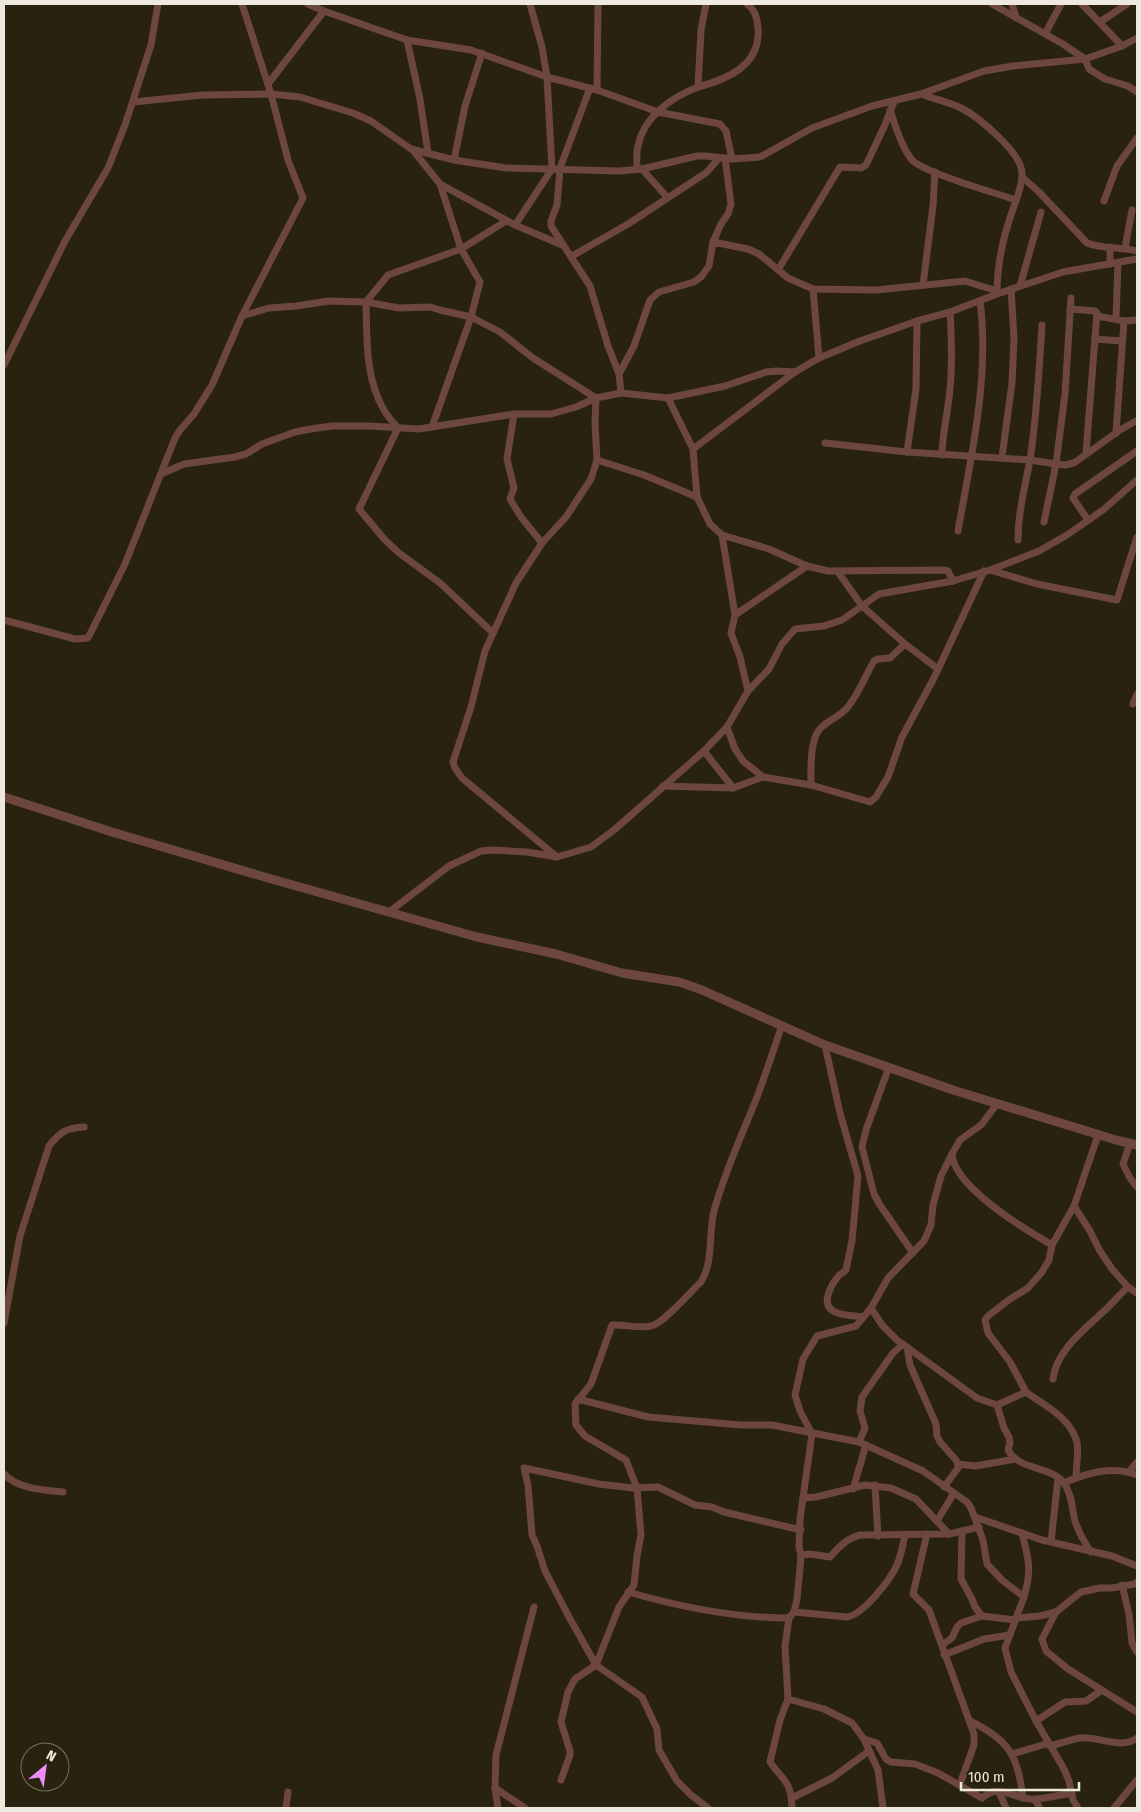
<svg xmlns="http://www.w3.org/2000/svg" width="1141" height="1812" font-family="'Fira Sans Condensed',sans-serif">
	<rect width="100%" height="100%" fill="#28220f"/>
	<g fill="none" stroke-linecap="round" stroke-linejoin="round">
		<g stroke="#6d473e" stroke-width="7">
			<path d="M308 4 324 11 407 40 471 50 547 77 597 90 658 112 720 124 726 131 732 159"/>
			<path d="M992 4 1063 44 1085 59 1089 69 1105 79 1128 86 1137 92"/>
			<path d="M1012 4 1016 17"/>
			<path d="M1082 4 1122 46"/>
			<path d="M1100 22 1127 4"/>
			<path d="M1045 34 1061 4"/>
			<path d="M407 40 420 99 428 153"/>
			<path d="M268 84 324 11"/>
			<path d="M698 87C728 79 761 65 758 28 757 17 755 10 747 4"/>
			<path d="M590 88 560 168 557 205 551 221V226L590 286 608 346 619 374 621 393"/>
			<path d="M597 90 598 4"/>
			<path d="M133 102 203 95 271 94 300 97 353 113 371 121 411 149 454 160 506 168 619 171 642 169 697 156H706L732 159 760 157 812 128 872 106 921 94 984 71 1013 66 1085 59 1122 46 1137 38"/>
			<path d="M890 110C896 127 901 146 912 160 924 173 996 193 1016 200"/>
			<path d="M412 149 440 184 461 249 480 282 471 317 432 427"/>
			<path d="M454 160 465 106 482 53"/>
			<path d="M637 169C637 162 636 153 638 146 644 116 672 97 698 87L701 30 706 4"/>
			<path d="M642 169 667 197"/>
			<path d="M1022 177 1039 192 1087 243C1102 249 1121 247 1137 251"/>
			<path d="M440 184 515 225 552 169 547 77 542 47 530 4"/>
			<path d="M1104 201 1117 166 1137 138"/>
			<path d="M515 225 562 245"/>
			<path d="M713 242 721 224 728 214 731 204 725 158"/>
			<path d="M1125 248 1132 210"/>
			<path d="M572 256 628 224 689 184 707 172 719 158"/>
			<path d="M1110 264V247"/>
			<path d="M778 270 840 167 861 168 866 165 884 127 894 102"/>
			<path d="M923 285 933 206 935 172"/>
			<path d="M1020 286 1041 212"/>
			<path d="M813 289 819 358"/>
			<path d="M997 294 1063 272 1137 259"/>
			<path d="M1070 309 1095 311 1097 313 1086 453"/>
			<path d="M242 316 303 198 288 160 271 94 242 4"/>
			<path d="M1097 316 1124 321 1137 320"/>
			<path d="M1116 319 1118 263"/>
			<path d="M1095 339 1122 341"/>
			<path d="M4 365 65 241 108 168 125 125 151 45 158 4"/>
			<path d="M619 374 634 346 650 300 659 292 694 282 701 277 709 266 713 242 748 249 759 254 788 278 813 289 876 290 965 281 997 291"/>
			<path d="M668 398 693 449 697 497 710 524 722 535 735 615 731 633 740 657 748 691"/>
			<path d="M514 414 507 459 514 488 510 499 521 517 542 543"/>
			<path d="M1116 433 1124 321"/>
			<path d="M825 443 907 452 1030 460 1056 464 1065 465 1074 463 1120 430 1136 421"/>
			<path d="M693 449 795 372"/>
			<path d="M907 452 916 389 917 321"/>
			<path d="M942 455C942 438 946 422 948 405 953 374 952 343 950 312"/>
			<path d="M1002 457 1012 383 1014 338 1011 289"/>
			<path d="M597 460 644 475 697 497"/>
			<path d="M161 474 184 464 235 457 246 454 262 444 295 432 311 429 332 426H369L419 429 514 414H551L576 407 596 398 595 423 597 460 591 479 566 517 542 543 516 583 485 651 471 707 453 762 455 768 462 778 557 857"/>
			<path d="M1088 520 1073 498 1075 494 1137 451"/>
			<path d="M1044 522 1056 464 1065 394 1071 298"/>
			<path d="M958 531C971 457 990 376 980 301"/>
			<path d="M722 535 769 549 807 566 828 571 944 570 948 571 953 581"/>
			<path d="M1018 540C1018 512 1025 487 1030 460 1037 415 1039 370 1042 325"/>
			<path d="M990 570 1037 584 1117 600 1137 537"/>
			<path d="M838 572 862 606 905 644 938 669"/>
			<path d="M735 615 807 566"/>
			<path d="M4 620 75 639 88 638 125 564 175 438 180 430 194 414 212 385 242 316 269 308 296 306 329 301 366 302 399 308 430 307 440 310 471 317 500 332 533 358 596 398 621 393 668 398 725 386 766 372 777 371 795 372 819 358 860 341 917 321 950 312 997 294C997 267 1002 241 1011 215 1015 202 1022 189 1022 174 1023 154 979 117 961 108 949 102 934 99 921 94"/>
			<path d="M493 633 440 583 399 553 385 540 359 509 398 428C393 422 387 416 384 410 365 378 367 338 366 302L388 275 461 249 506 221"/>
			<path d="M1133 704 1137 694"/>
			<path d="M727 727 735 749 743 761 763 777 811 785 870 802 876 797 888 777 902 737 934 678 984 571"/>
			<path d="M704 751 733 788"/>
			<path d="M811 785C811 769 809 736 823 726 831 719 840 716 847 708 859 694 865 676 874 661L878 659 890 658 905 644"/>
			<path d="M663 786 733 788 763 777"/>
			<path d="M389 912 449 866 481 851 493 850 527 852 557 857 591 847 614 830 704 751 727 727 748 691 769 669 782 644 795 629 824 626 842 620 879 594 953 581 990 570 1039 551 1067 535 1103 510 1137 480"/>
			<path d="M825 1045 840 1113 858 1176 852 1241 846 1270C843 1273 839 1274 837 1278 833 1282 831 1287 829 1292 820 1316 847 1315 863 1317"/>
			<path d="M889 1067 866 1130 862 1147 874 1194 880 1205 913 1253"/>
			<path d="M1098 1135 1074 1206 1090 1231 1100 1251 1112 1269 1128 1287 1137 1293"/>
			<path d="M1130 1143 1123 1164 1130 1178 1137 1187"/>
			<path d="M952 1154C954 1187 1026 1230 1052 1245"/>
			<path d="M871 1308 882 1325 897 1340 977 1398 997 1405 1026 1392 1010 1362 988 1333 985 1320 988 1316 1010 1299 1028 1288 1042 1272 1049 1260 1052 1245 1074 1206"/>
			<path d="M4 1323 20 1236 49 1146C60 1132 66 1128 84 1127"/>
			<path d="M907 1347 910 1365 936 1424 937 1436 940 1442 956 1460 958 1464V1468L944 1487"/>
			<path d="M1053 1379C1056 1351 1084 1330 1103 1312 1112 1304 1119 1295 1128 1287"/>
			<path d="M1026 1392C1045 1406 1070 1417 1077 1442 1079 1452 1076 1467 1076 1477"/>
			<path d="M578 1399 648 1417 741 1425H772L859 1442 923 1471 967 1502 971 1508 983 1540 987 1564 1002 1580 1024 1597 1005 1648 1011 1672 1036 1721 1064 1769 1069 1781 1073 1800 1078 1808"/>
			<path d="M997 1405 1004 1428 1009 1437 1010 1443 1008 1450C1018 1470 1051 1466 1064 1483 1072 1494 1072 1509 1075 1521 1079 1533 1084 1542 1091 1552"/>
			<path d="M859 1442 865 1428 860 1411 862 1397 893 1353 903 1344"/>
			<path d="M958 1464 975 1466 1016 1459"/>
			<path d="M1129 1472 1137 1462"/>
			<path d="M4 1474C18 1489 43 1490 63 1492"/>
			<path d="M1064 1483C1087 1473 1113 1465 1137 1475"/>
			<path d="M875 1485 878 1536"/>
			<path d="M853 1489 866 1445"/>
			<path d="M803 1498 816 1497 865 1485 891 1488 916 1499 949 1534"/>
			<path d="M975 1517 1042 1540 1112 1556 1137 1566"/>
			<path d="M937 1521 954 1493"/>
			<path d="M962 1531 961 1579 972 1599 975 1607 982 1616"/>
			<path d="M1022 1533C1029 1561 1032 1569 1024 1597"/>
			<path d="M927 1534 913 1594 929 1610 974 1734V1745L960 1784"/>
			<path d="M1051 1542 1058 1478"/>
			<path d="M801 1555 810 1554 830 1557C838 1548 847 1538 860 1535L949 1534 979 1527"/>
			<path d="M1122 1585 1129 1614 1132 1643 1137 1652"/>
			<path d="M628 1592C680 1607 735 1618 789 1618"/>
			<path d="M794 1612 847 1617C864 1614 890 1580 897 1565 901 1555 903 1545 905 1535"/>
			<path d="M1056 1612 1042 1639 1046 1651 1068 1669 1137 1712"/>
			<path d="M1016 1618 1040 1616 1056 1612 1081 1592 1100 1588H1112L1135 1584 1137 1582"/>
			<path d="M942 1645 952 1638 957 1627 961 1623 982 1616 1015 1620"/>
			<path d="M944 1655 984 1639 1010 1635"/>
			<path d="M788 1699 824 1709 852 1723 864 1739 878 1770 883 1808"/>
			<path d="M970 1721C1009 1740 1018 1755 1023 1798"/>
			<path d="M1036 1721 1065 1702 1086 1701 1102 1690"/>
			<path d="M864 1739 877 1743 886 1759 891 1762 915 1764 938 1773 982 1798C985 1796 988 1793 992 1792 1007 1789 1021 1801 1036 1799 1047 1798 1060 1795 1072 1793"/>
			<path d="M1050 1746C1060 1744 1071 1739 1080 1738 1099 1736 1121 1750 1137 1738"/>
			<path d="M1012 1754 1049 1743"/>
			<path d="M561 1780 570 1755V1751L561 1722 568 1692 575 1679 596 1665 619 1607 634 1585 637 1556 641 1535 637 1488 626 1460 585 1436 576 1425 575 1404 591 1384 612 1325C624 1324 638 1329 651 1326 663 1324 691 1291 701 1282 714 1261 708 1234 714 1211 725 1171 742 1135 757 1097 766 1073 774 1049 782 1025"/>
			<path d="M495 1788 525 1808"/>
			<path d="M999 1792 1006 1808"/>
			<path d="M792 1798 832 1778 869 1751"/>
			<path d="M1035 1800 1040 1808"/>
			<path d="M286 1808 288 1792"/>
			<path d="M498 1808 495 1788 496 1755 534 1607"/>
			<path d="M708 1808 691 1795 677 1781 659 1750 657 1729 642 1697 596 1665 569 1617 545 1571 537 1546 532 1535 528 1485 524 1468 599 1484 633 1488 658 1487 695 1505 712 1507 724 1512 801 1530"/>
			<path d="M792 1808C791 1780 784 1782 770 1762L780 1720 788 1699 785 1646 789 1618 794 1612 797 1599 800 1568 801 1555 799 1547 800 1519 812 1434 800 1411 795 1395 803 1359 817 1336 856 1326 871 1308 888 1278 924 1241 931 1225 933 1205 941 1176 952 1154 960 1140 981 1125 997 1104"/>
			<path d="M1114 1808 1137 1780"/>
		</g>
		<path stroke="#6d473e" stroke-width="9" d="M4 797 112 832 268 878 477 937 556 954 622 973 679 982 702 990 825 1045 953 1090 1116 1140 1137 1145"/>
	</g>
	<rect width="1141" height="1812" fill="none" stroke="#ede9dd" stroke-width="10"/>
	<g transform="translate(45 1767) rotate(29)"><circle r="24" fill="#28220f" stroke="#777261"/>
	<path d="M0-4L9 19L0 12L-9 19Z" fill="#ee8cf8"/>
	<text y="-8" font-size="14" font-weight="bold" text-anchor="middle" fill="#ede9dd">N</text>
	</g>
	<path d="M961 1782v8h118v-8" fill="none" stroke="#ede9dd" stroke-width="2.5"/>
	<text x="968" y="1782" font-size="15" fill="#ede9dd" stroke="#28220f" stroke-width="4" paint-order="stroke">100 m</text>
</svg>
